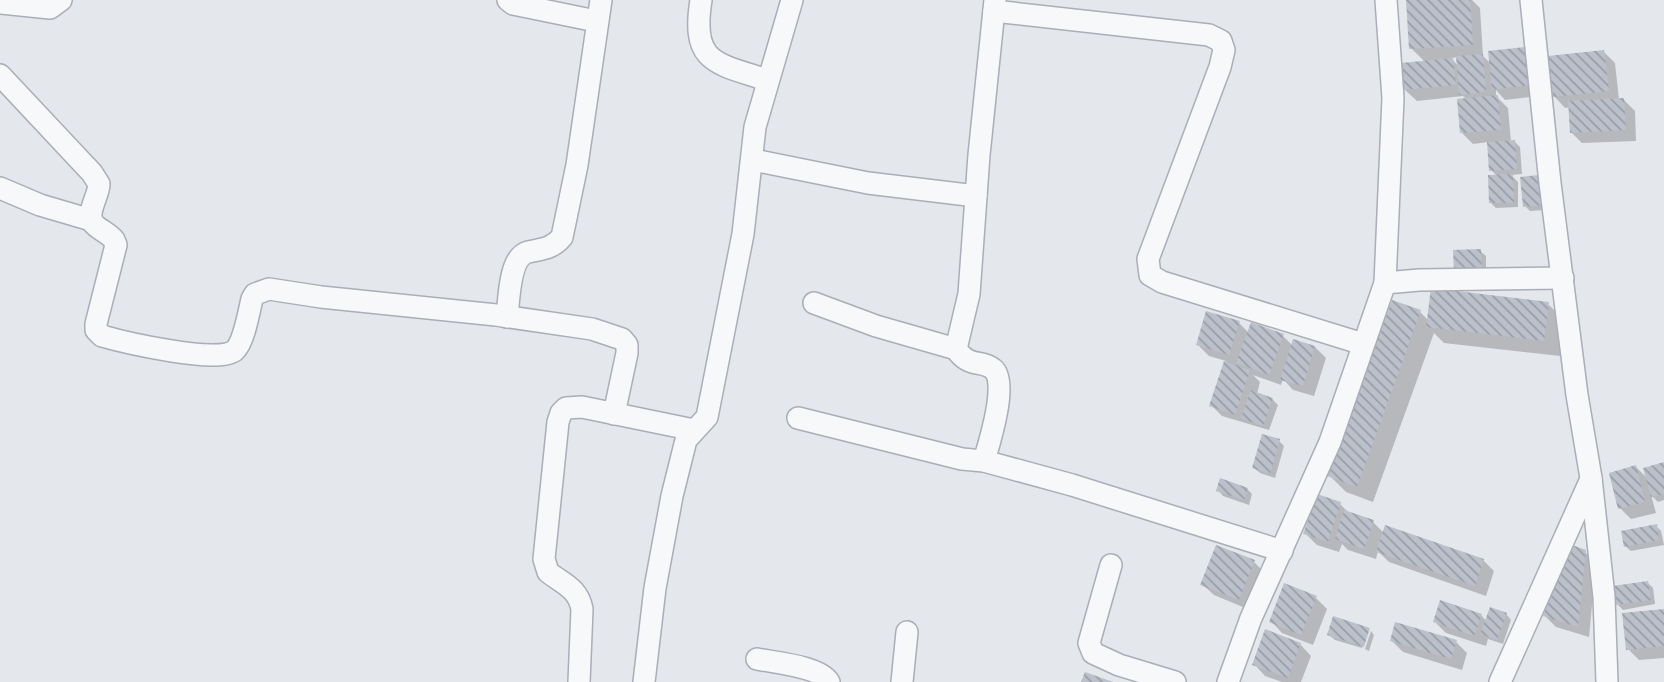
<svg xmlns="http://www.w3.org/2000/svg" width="1664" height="682" font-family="Roboto,sans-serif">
	<defs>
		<pattern id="building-back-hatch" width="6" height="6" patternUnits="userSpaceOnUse" patternTransform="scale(1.75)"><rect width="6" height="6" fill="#bbc0ca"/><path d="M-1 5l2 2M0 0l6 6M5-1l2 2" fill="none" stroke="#989da6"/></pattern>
	</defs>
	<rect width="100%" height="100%" fill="#e4e7ec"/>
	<g fill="#0003" fill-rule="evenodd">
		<path d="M1426 0H1472L1480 8 1483 56 1491 64 1525 48 1536 60 1540 96 1505 100 1496 90V96L1508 108 1511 142H1515L1520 147 1522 174 1511 175 1518 182V207L1496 208 1490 202 1497 176 1491 170 1489 142 1473 144 1462 133 1467 100 1463 96 1417 101 1405 90 1425 62 1411 48ZM1458 57V66L1451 58Z"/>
		<path d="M1603 51 1615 63 1619 100H1624L1635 111 1636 141 1582 143 1571 132 1570 107 1565 108 1554 96Z"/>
		<path d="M1538 177 1546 210 1530 211 1525 206Z"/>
		<path d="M1480 251 1486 256V276L1461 277Z"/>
		<path d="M1548 304 1564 320 1560 356 1444 343 1434 333 1373 502 1346 492 1329 475 1420 312 1428 320Z"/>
		<path d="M1239 323 1249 333 1283 336 1292 345 1315 347 1326 358 1314 396 1293 390 1283 379 1281 385 1253 375 1260 382 1257 394 1272 399 1278 405 1269 430 1222 416 1211 405 1226 361 1209 356 1198 345Z"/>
		<path d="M1279 441 1284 446 1275 478 1260 473 1254 468Z"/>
		<path d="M1664 464V500L1658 502 1651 495 1656 513 1631 519 1620 508 1636 467 1648 479Z"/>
		<path d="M1247 489 1252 494 1249 505 1223 496 1218 490Z"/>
		<path d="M1340 504 1350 514 1373 522 1384 533 1483 560 1494 571 1486 596 1389 562 1378 551 1376 559 1348 550 1342 544 1339 552 1317 545 1305 533Z"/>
		<path d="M1656 526 1661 531 1664 545 1631 551 1625 546Z"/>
		<path d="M1585 552 1596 563 1589 637 1556 627 1545 616Z"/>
		<path d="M1254 562 1265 573 1250 610 1214 595 1202 584Z"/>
		<path d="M1647 582 1653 588 1655 604 1623 610 1618 605Z"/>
		<path d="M1316 598 1327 609 1313 645 1282 633 1271 621Z"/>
		<path d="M1664 611V658L1639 660 1628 649Z"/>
		<path d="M1506 614 1511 620 1503 644 1488 639 1486 646 1446 633 1435 622 1481 615 1486 621Z"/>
		<path d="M1369 629 1362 648 1335 640 1329 635Z"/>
		<path d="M1371 631 1374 635 1369 651 1365 649Z"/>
		<path d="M1392 641 1456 642 1467 653 1462 670 1403 652Z"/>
		<path d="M1300 644 1311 656 1301 682H1282L1265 676 1254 664Z"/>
	</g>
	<g fill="url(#building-back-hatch)">
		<path d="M1406 0H1470L1473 45 1409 49Z"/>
		<path d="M1525 47 1530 85 1492 90 1488 51Z"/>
		<path d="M1604 50 1609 91 1553 97 1548 56Z"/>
		<path d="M1483 54 1486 92 1459 95 1456 56Z"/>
		<path d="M1453 58 1456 85 1404 90 1401 63Z"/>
		<path d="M1498 95 1501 130 1460 133 1457 99Z"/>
		<path d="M1624 98 1626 130 1570 133 1568 101Z"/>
		<path d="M1515 140 1517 169 1489 171 1487 142Z"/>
		<path d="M1513 174 1514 203H1489L1488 175Z"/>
		<path d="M1539 175 1542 205 1523 207 1520 177Z"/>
		<path d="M1481 249 1482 272 1454 273 1453 250Z"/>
		<path d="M1431 288 1549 302 1544 341 1426 327Z"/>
		<path d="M1392 300 1421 310 1357 487 1327 476Z"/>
		<path d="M1206 311 1240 321 1229 355 1196 345Z"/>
		<path d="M1251 322 1284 334 1269 375 1236 363Z"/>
		<path d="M1293 339 1315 346 1303 386 1280 380Z"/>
		<path d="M1224 361 1250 370 1235 415 1209 406Z"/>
		<path d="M1251 390 1273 398 1263 426 1241 418Z"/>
		<path d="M1262 434 1280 439 1270 474 1252 468Z"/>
		<path d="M1664 462V494L1651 497 1643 468Z"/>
		<path d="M1636 465 1645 502 1618 509 1609 473Z"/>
		<path d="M1220 478 1248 488 1244 500 1216 491Z"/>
		<path d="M1317 494 1341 502 1328 542 1303 534Z"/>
		<path d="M1344 510 1374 520 1364 549 1335 539Z"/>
		<path d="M1657 524 1659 540 1624 547 1621 531Z"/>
		<path d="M1385 525 1484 559 1475 586 1376 552Z"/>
		<path d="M1569 544 1586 550 1578 627 1543 616Z"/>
		<path d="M1216 545 1255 560 1239 600 1200 585Z"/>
		<path d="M1648 581 1651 600 1616 605 1613 586Z"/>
		<path d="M1284 583 1317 596 1301 635 1269 622Z"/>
		<path d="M1440 600 1482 614 1474 636 1433 622Z"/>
		<path d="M1490 607 1507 613 1497 640 1480 634Z"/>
		<path d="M1664 609V646L1626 650 1622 613Z"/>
		<path d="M1333 616 1370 628 1364 647 1327 635Z"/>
		<path d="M1395 622 1457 640 1451 659 1390 641Z"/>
		<path d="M1265 629 1301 643 1288 678 1252 665Z"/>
		<path d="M1085 672 1113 682H1081Z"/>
	</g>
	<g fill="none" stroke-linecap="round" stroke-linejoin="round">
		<g stroke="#a9aeb7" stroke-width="24">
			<g id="street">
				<path d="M508 0 513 4 596 21"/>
				<path d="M701 0C691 63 715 63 767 80"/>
				<path d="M1531 0 1550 183 1577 395 1591 478 1604 597 1607 682"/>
				<path d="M0 3 50 8 61 0"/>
				<path d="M994 11 1209 35 1221 41 1224 50 1220 67 1148 259 1150 275 1162 282 1363 344"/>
				<path d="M0 75 92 173 99 184C99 197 83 216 96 226 102 231 109 234 114 240L116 245 96 324V330L102 336C123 342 221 365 235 350 244 342 249 311 252 299L255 294 269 289 321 297 496 315 592 329 622 339 627 345V353L614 414"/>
				<path d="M753 160 868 183 976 196"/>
				<path d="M0 188 40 205 91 220"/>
				<path d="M1385 283 1393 98 1386 0"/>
				<path d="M814 303 876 326 956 349"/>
				<path d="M507 317C509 300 509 257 528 252 542 249 552 249 562 237L577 165 601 0"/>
				<path d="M798 418 962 459 984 461 1072 485 1282 551"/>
				<path d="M984 461C989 444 1009 381 993 369 981 359 970 369 956 349L969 294 979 155 995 0"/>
				<path d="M1111 565 1089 643 1093 653 1119 665 1175 682"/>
				<path d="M757 659C776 663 819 666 829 682"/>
				<path d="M579 682 582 609C578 588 563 584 548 572L544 559 558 422 561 413 566 408 582 407 694 430"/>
				<path d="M644 682 655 588 672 496 686 440 707 417 743 234 755 127 792 0"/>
				<path d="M902 682 907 632"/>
				<path d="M1228 682 1251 618 1330 442 1385 283 1419 280 1563 278"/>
				<path d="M1500 682 1591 479"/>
			</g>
		</g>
		<use href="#street" stroke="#f7f8fa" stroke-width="21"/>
	</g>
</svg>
